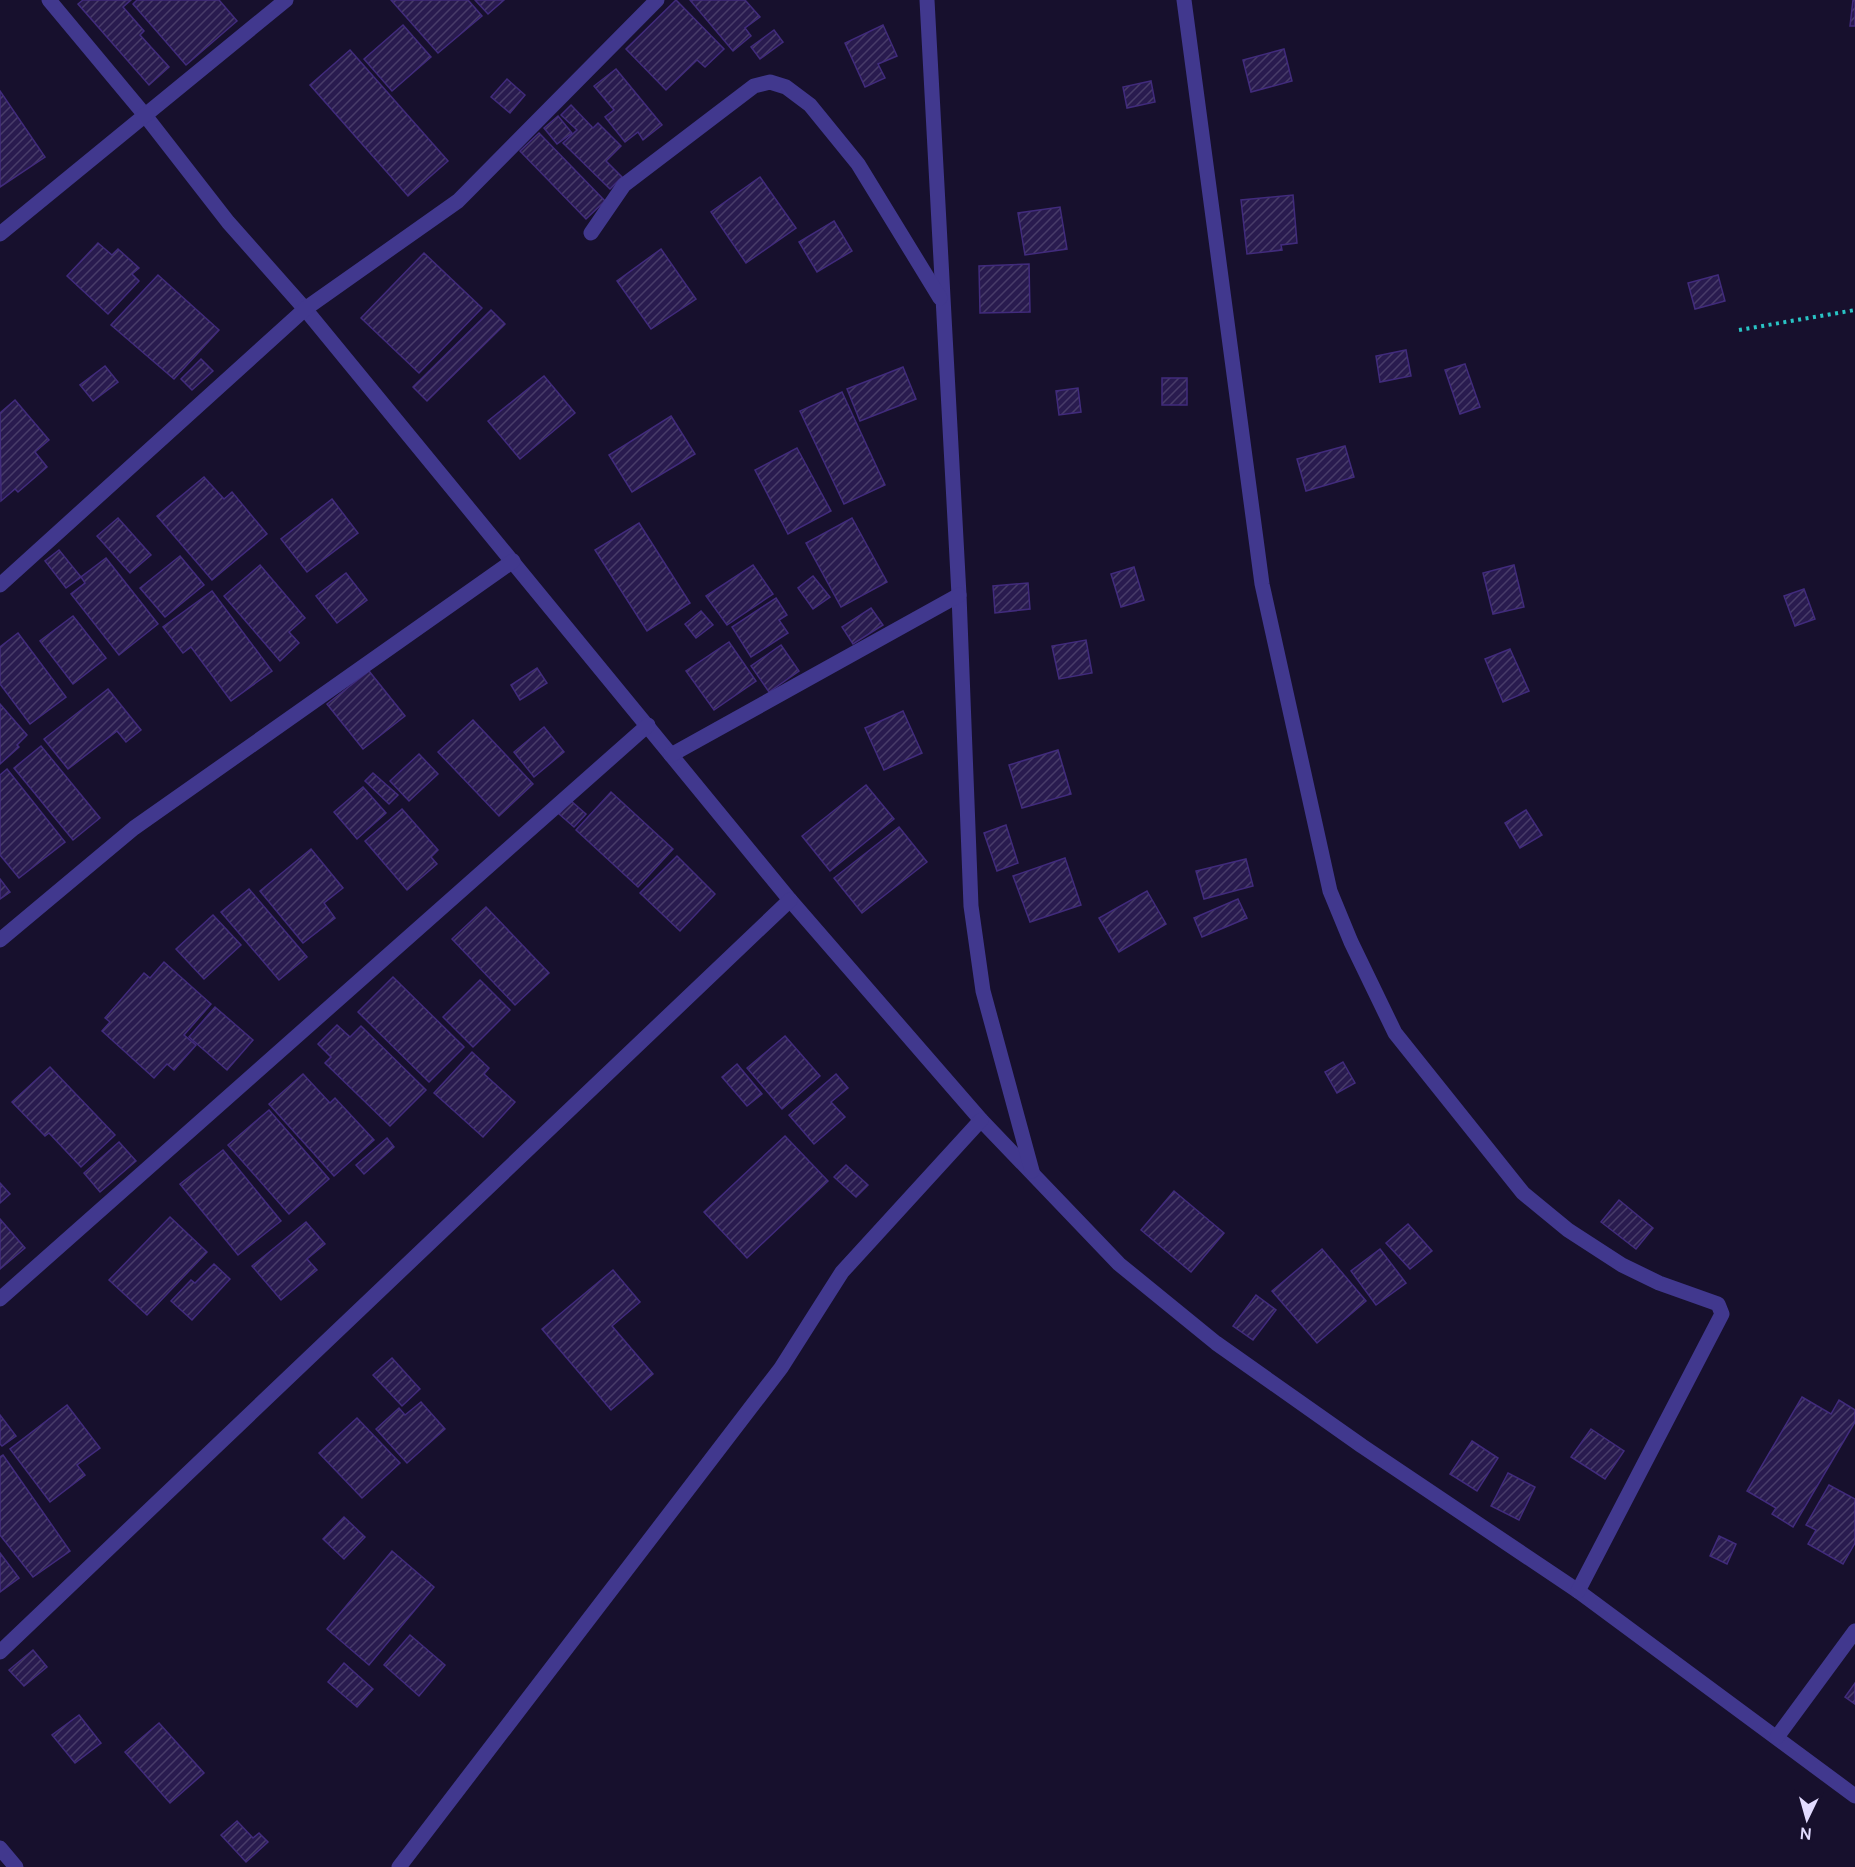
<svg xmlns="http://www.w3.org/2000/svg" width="1855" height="1867" font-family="Manrope,sans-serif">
	<defs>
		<pattern id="building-hatch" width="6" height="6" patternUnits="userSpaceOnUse" patternTransform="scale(1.5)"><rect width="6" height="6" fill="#291b4f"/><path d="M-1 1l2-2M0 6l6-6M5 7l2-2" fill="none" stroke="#483c69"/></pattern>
	</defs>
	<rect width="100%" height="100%" fill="#17102d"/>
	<g fill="url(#building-hatch)" stroke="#412b7c" stroke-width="1.5">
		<path d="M83 0H131L123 7 144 31 140 35 169 67 149 85 78 4Z"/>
		<path d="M137 0H219L237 21 186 65 133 4Z"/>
		<path d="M391 0H468L482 16 438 53Z"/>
		<path d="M475 0H504L488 14Z"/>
		<path d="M676 0 724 49 705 67 697 60 666 90 626 49Z"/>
		<path d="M690 0H745L760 17 745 28 751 36 733 51Z"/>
		<path d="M1853 0H1855V26H1850Z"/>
		<path d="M403 25 431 57 392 91 364 59Z"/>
		<path d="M883 25 897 56 878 64 885 78 865 87 845 43Z"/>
		<path d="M774 30 783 42 760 59 751 47Z"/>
		<path d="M1284 49 1292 81 1251 92 1243 60Z"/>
		<path d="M350 50 448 161 408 196 310 85Z"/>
		<path d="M616 69 662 125 643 140 638 132 625 142 605 117 614 110 594 86Z"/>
		<path d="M507 79 525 95 510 113 491 97Z"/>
		<path d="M1151 81 1155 102 1127 108 1123 87Z"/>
		<path d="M0 91 45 157 0 187Z"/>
		<path d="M571 105 593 128 598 123 621 146 606 161 622 177 610 189 563 143 577 130 561 115Z"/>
		<path d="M558 116 572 133 557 144 544 128Z"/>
		<path d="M539 133 605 201 586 219 520 151Z"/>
		<path d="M760 177 796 228 746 263 711 212Z"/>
		<path d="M1293 195 1297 243 1281 245 1282 250 1247 254 1241 200Z"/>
		<path d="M1060 207 1067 249 1025 255 1018 213Z"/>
		<path d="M834 221 852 251 817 272 799 242Z"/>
		<path d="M98 243 112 255 118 249 139 268 132 274 139 281 108 314 67 276Z"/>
		<path d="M661 249 696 299 651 329 617 281Z"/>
		<path d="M424 253 482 308 419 373 361 318Z"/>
		<path d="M1029 264 1030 312 980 313 979 266Z"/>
		<path d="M158 275 219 330 174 379 111 325Z"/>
		<path d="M1718 275 1725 301 1695 309 1688 283Z"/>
		<path d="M491 310 505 324 427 401 413 387Z"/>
		<path d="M1406 350 1411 376 1380 382 1376 356Z"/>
		<path d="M201 359 213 371 192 390 181 379Z"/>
		<path d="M1465 364 1480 407 1460 414 1445 370Z"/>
		<path d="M105 366 118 382 93 401 80 385Z"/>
		<path d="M903 367 916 399 860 421 847 389Z"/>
		<path d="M544 376 575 413 520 459 488 421Z"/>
		<rect x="1162" y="378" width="25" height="27"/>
		<path d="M1078 388 1081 412 1059 415 1056 391Z"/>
		<path d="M842 392 885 485 844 504 800 411Z"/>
		<path d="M15 400 49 440 35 452 47 467 18 492 15 489 1 501 0 413Z"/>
		<path d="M671 416 695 454 632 492 609 455Z"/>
		<path d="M1345 446 1354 477 1306 491 1297 459Z"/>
		<path d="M797 448 831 511 788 534 755 470Z"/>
		<path d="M204 477 224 499 232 492 267 534 212 580 157 516Z"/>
		<path d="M332 499 358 533 307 572 281 539Z"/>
		<path d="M118 518 151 555 130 573 97 536Z"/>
		<path d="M852 518 887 582 841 607 806 543Z"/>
		<path d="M639 523 690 603 647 631 595 550Z"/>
		<path d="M59 550 81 577 66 588 45 561Z"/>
		<path d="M180 556 204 585 165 617 140 588Z"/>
		<path d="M106 558 158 624 119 655 71 594 85 583 81 577Z"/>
		<path d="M260 565 305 618 289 632 299 643 280 661 224 596Z"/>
		<path d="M753 565 773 594 727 625 706 596Z"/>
		<path d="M1514 565 1524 607 1493 614 1483 573Z"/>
		<path d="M1134 567 1144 600 1121 607 1111 574Z"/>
		<path d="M346 573 367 600 337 623 316 596Z"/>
		<path d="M813 576 830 597 813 609 798 588Z"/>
		<path d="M1028 583 1030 609 995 613 993 586Z"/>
		<path d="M1804 589 1815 619 1795 626 1784 596Z"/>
		<path d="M212 591 272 671 231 701 191 647 183 653 163 627Z"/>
		<path d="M776 598 787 615 779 620 788 633 751 657 732 627Z"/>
		<path d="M871 608 883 625 853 644 842 627Z"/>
		<path d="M701 611 713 625 696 638 685 624Z"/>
		<path d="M73 616 106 658 73 684 40 641Z"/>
		<path d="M18 633 66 697 30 724 0 684V647Z"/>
		<path d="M1086 640 1092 673 1059 679 1052 646Z"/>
		<path d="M729 642 756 681 714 710 686 671Z"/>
		<path d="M781 645 799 671 769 692 751 666Z"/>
		<path d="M1510 649 1529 691 1503 702 1485 659Z"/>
		<path d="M537 668 547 683 520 700 511 685Z"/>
		<path d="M369 671 405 716 363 749 327 704Z"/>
		<path d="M108 689 141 730 126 742 117 731 68 769 44 739Z"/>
		<path d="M0 704 27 735 17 745 19 747 0 764Z"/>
		<path d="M903 711 922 753 884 770 865 728Z"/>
		<path d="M473 720 533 784 499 816 438 752Z"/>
		<path d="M544 727 564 752 534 777 514 752Z"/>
		<path d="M41 746 100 818 73 840 14 768Z"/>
		<path d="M1058 750 1071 794 1022 808 1009 765Z"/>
		<path d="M419 754 438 774 409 801 390 781Z"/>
		<path d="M7 769 65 842 19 878 0 855V775Z"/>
		<path d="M373 773 398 795 389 804 365 781Z"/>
		<path d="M866 785 894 819 830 871 802 836Z"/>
		<path d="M363 787 386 813 357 839 334 812Z"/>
		<path d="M611 792 673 849 638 887 576 830Z"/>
		<path d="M570 800 586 814 574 827 559 814Z"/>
		<path d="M402 809 438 850 431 857 437 864 407 890 365 841Z"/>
		<path d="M1526 810 1542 835 1520 848 1505 823Z"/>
		<path d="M1006 825 1018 863 997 871 984 833Z"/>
		<path d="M899 827 927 862 862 913 834 878Z"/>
		<path d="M311 849 343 888 324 903 335 918 303 943 260 891Z"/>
		<path d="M677 856 715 894 680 931 640 893Z"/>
		<path d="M1065 858 1081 905 1030 922 1013 876Z"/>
		<path d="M1246 859 1253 886 1204 899 1196 871Z"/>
		<path d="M0 879 10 892 0 899Z"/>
		<path d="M249 889 307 957 279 980 221 912Z"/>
		<path d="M1147 891 1166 924 1119 952 1099 918Z"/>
		<path d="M1238 899 1247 918 1202 937 1194 918Z"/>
		<path d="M486 907 549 973 515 1005 452 939Z"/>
		<path d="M213 915 241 945 204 979 176 949Z"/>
		<path d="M164 962 211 1004 184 1035 196 1045 174 1070 167 1064 154 1078 102 1031 110 1022 105 1018 144 973 150 978Z"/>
		<path d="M393 977 464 1047 429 1082 358 1012Z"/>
		<path d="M480 980 510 1010 473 1047 443 1017Z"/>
		<path d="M215 1007 253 1040 227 1070 189 1037Z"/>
		<path d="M337 1025 350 1037 361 1026 426 1090 390 1126 325 1063 331 1057 318 1044Z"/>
		<path d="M785 1036 820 1076 782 1109 747 1068Z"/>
		<path d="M472 1052 489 1068 484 1074 515 1102 483 1137 434 1093Z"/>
		<path d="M1343 1062 1355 1083 1337 1093 1325 1072Z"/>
		<path d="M737 1064 762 1094 747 1106 722 1077Z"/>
		<path d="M50 1067 115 1135 81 1167 49 1133 45 1136 12 1102Z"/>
		<path d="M303 1074 330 1103 335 1098 374 1140 334 1176 269 1104Z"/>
		<path d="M836 1074 848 1088 831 1102 845 1117 814 1144 789 1115Z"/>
		<path d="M269 1110 329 1179 289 1214 228 1145Z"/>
		<path d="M785 1136 828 1181 747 1258 704 1212Z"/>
		<path d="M387 1138 394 1147 364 1174 356 1165Z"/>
		<path d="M119 1142 136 1161 100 1192 84 1173Z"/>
		<path d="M223 1150 281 1221 238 1255 180 1184Z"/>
		<path d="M846 1165 868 1185 856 1197 834 1177Z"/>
		<path d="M0 1183 10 1194 0 1203Z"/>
		<path d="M1174 1191 1224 1233 1191 1272 1141 1230Z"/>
		<path d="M1619 1200 1653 1228 1636 1249 1601 1222Z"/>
		<path d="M170 1217 207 1252 147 1315 109 1280Z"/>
		<path d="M0 1219 25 1248 0 1269Z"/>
		<path d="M306 1222 325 1244 307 1259 317 1270 281 1300 252 1266Z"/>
		<path d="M1408 1224 1432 1251 1410 1269 1386 1243Z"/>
		<path d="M1322 1249 1366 1301 1317 1343 1272 1291Z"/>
		<path d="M1380 1249 1406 1283 1376 1305 1351 1271Z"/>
		<path d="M214 1264 230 1279 192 1320 171 1301 191 1280 195 1283Z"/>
		<path d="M613 1270 640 1302 612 1326 653 1374 611 1410 542 1329Z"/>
		<path d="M1256 1295 1276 1310 1253 1340 1233 1326Z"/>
		<path d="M392 1358 420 1389 402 1406 373 1375Z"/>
		<path d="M1802 1397 1831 1414 1839 1400 1855 1410V1422L1793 1527 1772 1514 1776 1508 1747 1491Z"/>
		<path d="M421 1402 445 1429 407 1463 376 1429 399 1408 405 1415Z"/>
		<path d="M67 1405 100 1448 77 1465 85 1475 50 1502 10 1449Z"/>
		<path d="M0 1415 16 1436 2 1446 0 1444Z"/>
		<path d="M357 1418 400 1463 362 1498 319 1453Z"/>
		<path d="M1591 1429 1624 1451 1605 1479 1571 1457Z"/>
		<path d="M1472 1441 1498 1458 1477 1491 1450 1474Z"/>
		<path d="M3 1455 70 1551 33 1577 0 1535V1457Z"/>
		<path d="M1508 1473 1535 1487 1519 1520 1491 1506Z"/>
		<path d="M1829 1485 1855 1499V1543L1843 1564 1808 1544 1816 1530 1806 1525Z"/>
		<path d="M344 1517 365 1537 344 1559 323 1539Z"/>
		<path d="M1719 1536 1736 1544 1727 1564 1710 1556Z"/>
		<path d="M392 1551 434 1587 369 1665 327 1629Z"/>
		<path d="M0 1553 19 1578 0 1592Z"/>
		<path d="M410 1635 445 1665 419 1696 384 1665Z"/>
		<path d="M33 1650 47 1667 24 1686 9 1670Z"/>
		<path d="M344 1663 373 1689 357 1707 328 1682Z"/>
		<path d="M1855 1683V1704L1845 1697Z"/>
		<path d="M79 1715 101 1743 75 1763 52 1735Z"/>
		<path d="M159 1723 204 1773 170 1803 125 1752Z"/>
		<path d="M237 1821 253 1838 259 1833 268 1842 246 1862 221 1835Z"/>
	</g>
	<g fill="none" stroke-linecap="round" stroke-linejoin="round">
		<path stroke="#29c4c5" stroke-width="4" stroke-dasharray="3 4.5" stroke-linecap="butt" d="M1739 330 1855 310"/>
		<g stroke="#41388e" stroke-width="15">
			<path d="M49 0 144 114 228 222 305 309 790 900 981 1120 1119 1264 1216 1343 1362 1446 1578 1591 1855 1796"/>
			<path d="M927 0 959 595 971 906 983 991 1032 1171"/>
			<path d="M1184 0 1262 584 1330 891 1351 942 1395 1033 1523 1193 1568 1230 1622 1265 1659 1283 1718 1304 1722 1314 1578 1591"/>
			<path d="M591 233 624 185 754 86 770 82 786 87 810 105 858 164 940 298"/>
			<path d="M0 234 286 0"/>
			<path d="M0 585 305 309 458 201 657 0"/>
			<path d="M671 755 959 595"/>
			<path d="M0 940 134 828 513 561"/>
			<path d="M0 1299 648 725"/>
			<path d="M0 1652 790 900"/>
			<path d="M1777 1737 1855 1631"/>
			<path d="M0 1848 16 1867"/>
			<path d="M399 1867 781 1368 842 1272 981 1120"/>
		</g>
	</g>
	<g transform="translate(1807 1819) rotate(185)" stroke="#17102d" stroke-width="4.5" paint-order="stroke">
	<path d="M0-4.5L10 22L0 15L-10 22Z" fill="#e2dbff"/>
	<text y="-9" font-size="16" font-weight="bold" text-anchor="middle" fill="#e2dbff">N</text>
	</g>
</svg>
